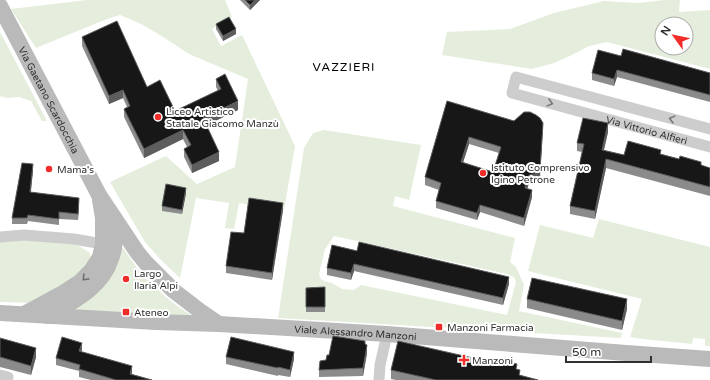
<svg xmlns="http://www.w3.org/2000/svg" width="710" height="380" font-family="'Varela Round',sans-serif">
	<rect width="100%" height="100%" fill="#fff"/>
	<g fill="#e5eedd" fill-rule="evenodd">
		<path d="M87 0H225L232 17 212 29 221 46 242 35 295 146 284 210 239 203 234 229 225 228 229 203 196 198 180 278 161 260 145 242 110 182 166 156 197 184 235 167 248 79 189 54 160 35 141 24 120 15 107 19 36 48 11 9Z"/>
		<path d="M664 0H680L679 12 710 10V69L607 42 589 46 572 55 554 63 532 69 442 55 447 32 510 29 554 13 604 1 638 3ZM662 24H686V48H662Z"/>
		<path d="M0 32 47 121H42L31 101 19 97 7 98 0 96Z"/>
		<path d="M324 130 421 145 409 200 395 196 393 206 515 238 510 262 516 267 524 285 519 311 622 333 621 338 278 318 304 148 313 133ZM334 236 507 274 514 277 516 282 507 315 361 285 354 290 342 289 332 283 324 281 321 279 319 274 325 249Z"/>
		<path d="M599 219 710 247V346H705V339L693 338 692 344 643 339 630 337 642 299 528 271 540 225 593 238Z"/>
		<path d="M13 240C31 240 63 239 79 246 83 248 86 251 90 253V260L83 272 31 303 0 302V242Z"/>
		<path d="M121 247 124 249C127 254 131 259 134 264 151 286 171 303 194 317L71 311Z"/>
	</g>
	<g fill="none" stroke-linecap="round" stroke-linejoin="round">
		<g stroke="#cdcdcd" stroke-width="11">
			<path id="s1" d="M710 129 516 77 512 93 710 147"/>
			<path d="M0 237 24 235 74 239 103 244H109"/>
			<path d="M0 375 8 377"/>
			<path d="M379 380 380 365 387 334"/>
		</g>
		<g stroke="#bababa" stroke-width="16">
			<path id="s2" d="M0 6 99 195 137 252 146 263 174 291 200 311 219 324"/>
			<path id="s3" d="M0 313 156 322 219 324 387 334 626 353 710 359"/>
			<path d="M24 314 63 293 80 282 91 271 100 257 103 244V218L100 200"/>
			<path d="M48 316C72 302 102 288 111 259 116 247 115 232 115 219"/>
		</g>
	</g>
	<g fill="#8b8b8b" fill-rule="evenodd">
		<path d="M240 0H260L250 10Z"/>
		<path d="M216 24 236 34 223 41 216 29Z"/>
		<path d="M82 37 147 87 175 111 218 91 216 87V79L238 110 206 125 219 161 192 173 184 157V149L187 147 183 139 144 158 124 117V109L127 107 123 98 109 104 82 46Z"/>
		<path d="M621 56 710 73V102L617 77 614 86 592 80V73Z"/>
		<path d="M447 101 543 130 540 177 538 180 529 183 527 189 532 197 524 226 480 212 477 220 436 208V201L439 190 425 185V177ZM469 144 499 153 493 172 463 162Z"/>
		<path d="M608 132 604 150 624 155 661 154 710 168V196L606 168 595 219 570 214V206L582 152 577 151V143Z"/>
		<path d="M33 170 31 192 79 204 78 220 59 219V225L28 221 27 224H12V218Z"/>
		<path d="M186 193 182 214 162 211V206Z"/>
		<path d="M283 210 272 280 226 273V266L244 233Z"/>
		<path d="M332 245 509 284 503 305 354 271 351 280 327 275V268Z"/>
		<path d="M325 287V312H306V288Z"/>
		<path d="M527 299 627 309 622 330 527 308Z"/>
		<path d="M0 338 36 357 31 375 0 367Z"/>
		<path d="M365 344 367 353 363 376 319 377V370L329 355Z"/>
		<path d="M82 350 81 352 132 374 152 380H91L79 377V371L56 365V358Z"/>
		<path d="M226 357 294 359 290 377 278 375V376L226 364Z"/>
		<path d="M495 363 517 369 520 375 538 380H396L391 379V370Z"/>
	</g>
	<g fill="#5d5d5d">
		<path d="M255 0H260L250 10V5Z"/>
		<path d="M236 29V34L223 41V36Z"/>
		<path d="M617 70V77L614 86V79Z"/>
		<path d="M123 90V98L109 104V96Z"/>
		<path d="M238 101V110L203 127V118Z"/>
		<path d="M543 123 540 177 538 180 529 183 525 196V188Z"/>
		<path d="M608 123V132L602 158V150Z"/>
		<path d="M183 130V139L144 158V149Z"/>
		<path d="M469 137V144L461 169V162Z"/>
		<path d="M219 152V161L192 173V165Z"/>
		<path d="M606 159V168L595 219V211Z"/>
		<path d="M33 164V170L30 198V192Z"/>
		<path d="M186 188V193L182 214V210Z"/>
		<path d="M532 190V197L524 226V218Z"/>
		<path d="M79 198V204L78 220V214Z"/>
		<path d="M283 203V210L272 280V273Z"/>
		<path d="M480 205V212L477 220V213Z"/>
		<path d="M354 264V271L351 280V273Z"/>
		<path d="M509 277V284L503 305V298Z"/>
		<path d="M627 299V309L622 330V321Z"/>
		<path d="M82 343V350L79 358V351Z"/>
		<path d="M367 345V353L363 376V368Z"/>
		<path d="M36 348V357L31 375V366Z"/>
		<path d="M294 352V359L290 377V370Z"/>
		<path d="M132 366V374L130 380V374Z"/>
	</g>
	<g fill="#171717" stroke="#5d5d5d" fill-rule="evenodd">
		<path d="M245 0H255L250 5Z"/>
		<path d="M229 17 236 29 223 36 216 24Z"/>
		<path d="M117 21 147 87 160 80 175 111 221 89 216 79 225 74 238 101 203 118 219 152 192 165 184 149 191 145 183 130 144 149 124 109 130 106 123 90 109 96 82 37Z"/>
		<path d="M623 49 710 73V95L617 70 614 79 592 73 598 50 621 56Z"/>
		<path d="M447 101 514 121 524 112H530L536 115 540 118 543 123 540 169 538 173 529 175 525 188 532 190 524 218 480 205 477 213 436 201 441 183 425 177ZM469 137 501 147 493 172 461 162Z"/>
		<path d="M583 118 608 123 602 150 624 155 628 141 661 150 660 154 679 159 680 156 701 162V165L710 168V187L606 159 595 211 570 206 584 144 577 143Z"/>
		<path d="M22 163 33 164 30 192 79 198 78 214 59 212V219L28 215 27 218H12Z"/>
		<path d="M166 184 186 188 182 210 162 206Z"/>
		<path d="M249 198 283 203 272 273 226 266 231 232 244 233Z"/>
		<path d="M359 242 509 277 503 298 354 264 351 273 327 268 332 245 357 251Z"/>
		<path d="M532 278 627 299 622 321 527 299Z"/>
		<path d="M325 287V307H306V288Z"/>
		<path d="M333 336 365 341V344L367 345 363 368 319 370 320 361 326 360 327 355H329Z"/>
		<path d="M62 337 82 343 79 351 132 366 130 374 152 380H116L79 369 80 365 56 358Z"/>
		<path d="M231 337 294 352 290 370 278 367V368L226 357Z"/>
		<path d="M0 338 36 348 31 366 0 357Z"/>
		<path d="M398 341 495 363 496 359 517 364 516 369 520 370 519 375 538 380H436L391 370Z"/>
	</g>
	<defs><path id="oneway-chevron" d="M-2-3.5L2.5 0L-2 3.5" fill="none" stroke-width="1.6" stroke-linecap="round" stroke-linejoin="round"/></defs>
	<g stroke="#777">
		<use href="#oneway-chevron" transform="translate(550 103) rotate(15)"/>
		<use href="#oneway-chevron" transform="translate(672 119) rotate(-165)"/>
	</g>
	<use stroke="#6e6e6e" href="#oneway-chevron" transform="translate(85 278) rotate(134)"/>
	<g fill="#f12c29" stroke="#fff" stroke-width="1.5">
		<circle cx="158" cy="117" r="4"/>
		<circle cx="49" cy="169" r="4"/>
		<circle cx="483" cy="173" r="4"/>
		<circle cx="126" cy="279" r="4"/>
		<rect x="122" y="308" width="8" height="8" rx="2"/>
		<rect x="435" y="323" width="8" height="8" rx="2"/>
		<path d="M462 354h4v4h4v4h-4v4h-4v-4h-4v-4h4z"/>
	</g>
	<g text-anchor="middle" stroke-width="4" stroke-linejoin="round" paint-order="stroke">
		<g font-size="10" fill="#303030" stroke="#fff">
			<text dy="4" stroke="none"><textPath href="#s2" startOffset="106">Via Gaetano Scardocchia</textPath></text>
			<text dy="4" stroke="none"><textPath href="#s1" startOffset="357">Via Vittorio Alfieri</textPath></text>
			<text dy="4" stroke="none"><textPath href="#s3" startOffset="356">Viale Alessandro Manzoni</textPath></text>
		</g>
		<g font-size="10" fill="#303030" stroke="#fff" text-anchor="start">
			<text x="166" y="115">Liceo Artistico<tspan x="166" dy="12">Statale Giacomo Manzù</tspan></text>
			<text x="491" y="171">Istituto Comprensivo<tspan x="491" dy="12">Igino Petrone</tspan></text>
			<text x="57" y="173">Mama's</text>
			<text x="134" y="277">Largo<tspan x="134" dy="12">Ilaria Alpi</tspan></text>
			<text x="134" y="316">Ateneo</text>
			<text x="447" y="331">Manzoni Farmacia</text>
			<text x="472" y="364">Manzoni</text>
		</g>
		<g font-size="12" letter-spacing="1" fill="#000" stroke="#fff">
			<text x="344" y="71">VAZZIERI</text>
		</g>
	</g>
	<g transform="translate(674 36) rotate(303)"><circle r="19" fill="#ffffff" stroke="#acacac"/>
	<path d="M0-3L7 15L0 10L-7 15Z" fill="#f12c29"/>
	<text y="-6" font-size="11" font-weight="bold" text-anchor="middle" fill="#303030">N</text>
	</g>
	<path d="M566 356v6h85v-6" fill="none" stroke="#303030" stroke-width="2"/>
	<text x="572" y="356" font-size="12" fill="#303030" stroke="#ffffff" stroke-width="3" paint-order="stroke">50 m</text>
</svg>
